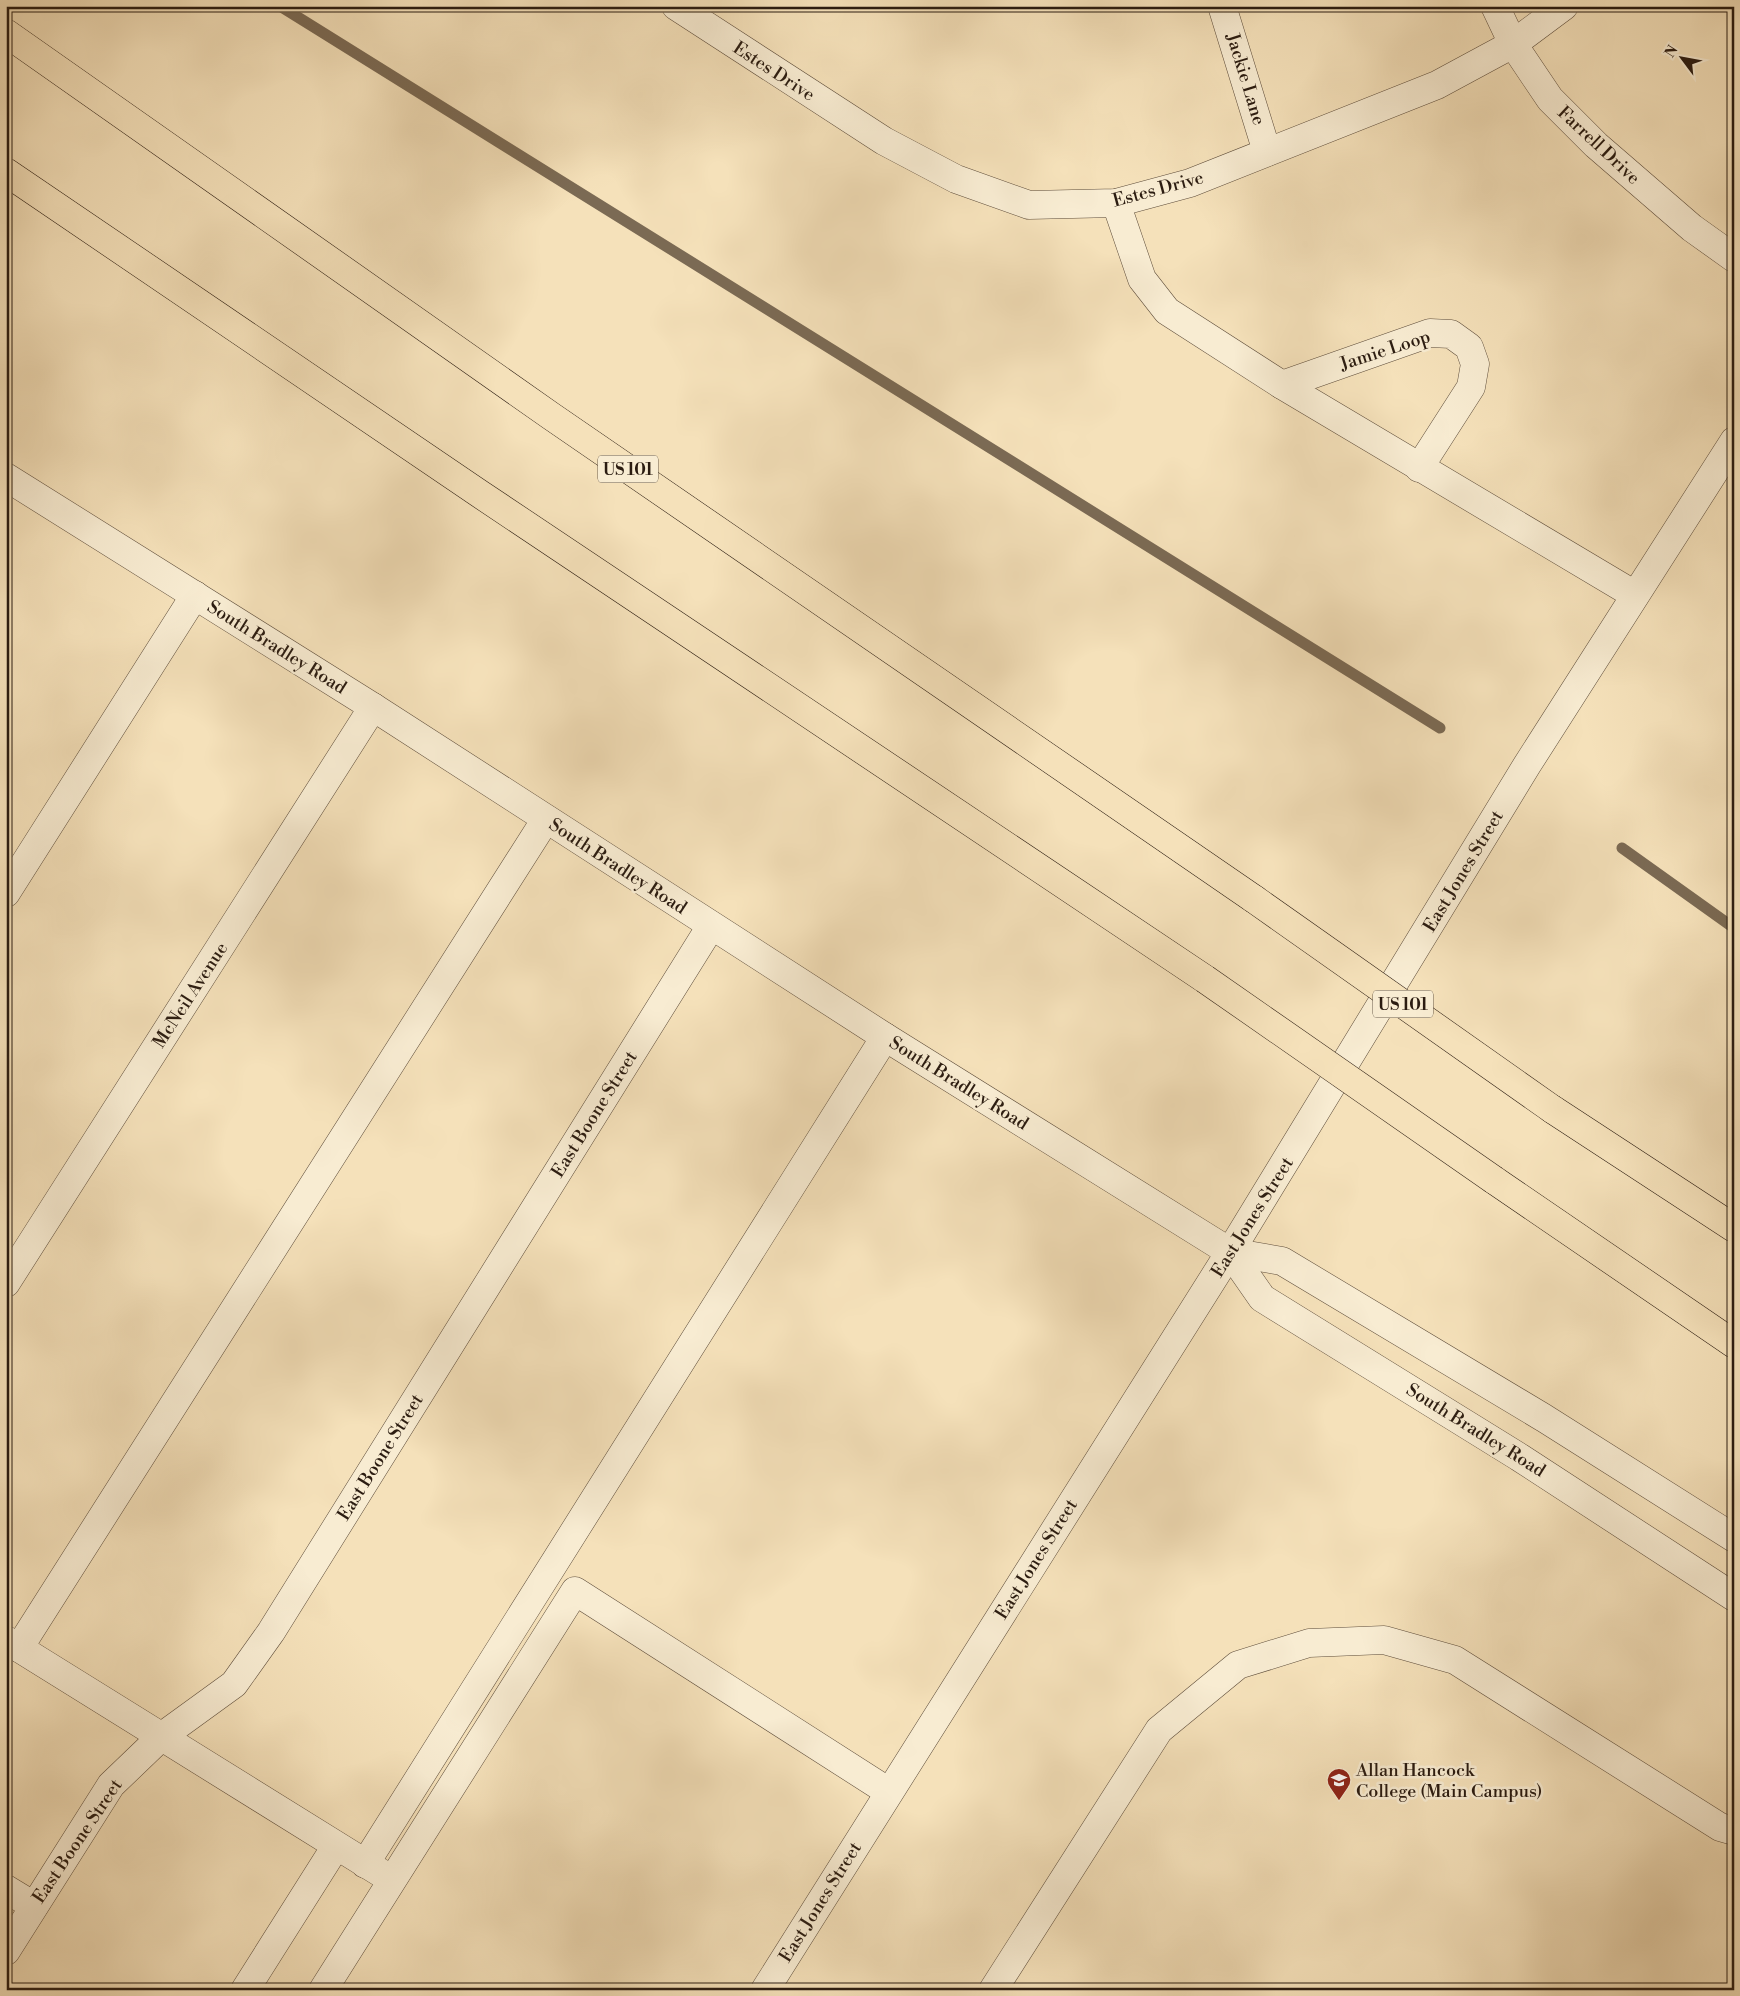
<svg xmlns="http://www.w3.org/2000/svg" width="1740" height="1996" font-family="'Libre Bodoni',serif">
	<rect width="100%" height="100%" fill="#f5e1ba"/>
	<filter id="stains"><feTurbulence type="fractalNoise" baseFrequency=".004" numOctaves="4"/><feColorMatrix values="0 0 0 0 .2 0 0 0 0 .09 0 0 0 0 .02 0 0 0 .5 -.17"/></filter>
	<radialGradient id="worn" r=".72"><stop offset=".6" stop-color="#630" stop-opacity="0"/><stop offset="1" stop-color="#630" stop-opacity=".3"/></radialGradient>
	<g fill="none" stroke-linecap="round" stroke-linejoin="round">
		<g stroke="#7b6a54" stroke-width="11">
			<path d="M280 6 1440 728"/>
			<path d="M1622 848 1734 928"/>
		</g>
		<g stroke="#5e4d3b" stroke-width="29">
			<g id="minor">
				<path d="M676 6 884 141 956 179 1029 205 1116 203 1190 183 1437 85 1513 44 1564 6"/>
				<path d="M1222 6 1267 152"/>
				<path d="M1495 6 1513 44 1550 99 1596 145 1692 228 1734 258"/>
				<path d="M1116 203 1142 279 1167 311 1282 385 1635 595"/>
				<path d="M1282 385 1430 333 1451 334 1469 347 1475 364 1471 387 1419 468"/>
				<path d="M6 477 373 707 885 1037 1230 1252 1282 1261 1544 1418 1734 1538"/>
				<path d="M6 893 195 595"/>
				<path d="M1230 1252 1262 1298 1519 1457 1734 1597"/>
				<path d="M6 1283 373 707"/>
				<path d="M6 1640 381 1873"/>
				<path d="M19 1648 546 819"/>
				<path d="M365 1864 885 1037"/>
				<path d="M6 1889 34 1906"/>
				<path d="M6 1951 111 1785 161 1737 234 1684 271 1632 711 926"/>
				<path d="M245 1990 336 1846"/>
				<path d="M323 1990 575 1591 889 1792"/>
				<path d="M765 1990 1230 1252 1527 765 1734 441"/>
				<path d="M993 1990 1159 1730 1238 1665 1309 1643 1384 1640 1455 1660 1720 1827 1734 1831"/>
			</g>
		</g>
		<g stroke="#2b1c11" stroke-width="29">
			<g id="highway">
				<path d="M6 33 551 416 1254 899"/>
				<path d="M6 172 480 494 1205 979"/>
				<path d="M1552 1109 1734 1228"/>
				<path d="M1494 1180 1734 1344"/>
			</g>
		</g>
		<use href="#minor" stroke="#f8ecd2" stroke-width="28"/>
		<use href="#highway" stroke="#f5e1ba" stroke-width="28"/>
		<g stroke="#2b1c11" stroke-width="29" stroke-linecap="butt">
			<g id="highway-bridge">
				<path d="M1254 899 1552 1109"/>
				<path d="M1205 979 1494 1180"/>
			</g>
		</g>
		<use href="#highway-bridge" stroke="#f5e1ba" stroke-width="28"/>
	</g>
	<defs>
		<g id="university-pin" transform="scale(1.25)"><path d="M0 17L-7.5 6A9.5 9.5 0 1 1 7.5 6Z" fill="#8f2418" stroke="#f8ecd2"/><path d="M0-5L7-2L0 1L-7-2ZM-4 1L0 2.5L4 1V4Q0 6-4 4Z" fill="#fff"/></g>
	</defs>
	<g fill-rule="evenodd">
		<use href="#university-pin" x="1339" y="1780"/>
	</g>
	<g text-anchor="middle" stroke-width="5" stroke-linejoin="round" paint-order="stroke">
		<g fill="#f8ecd2" stroke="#685a4b" stroke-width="1">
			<rect x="598" y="455.5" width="60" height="27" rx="4"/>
			<rect x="1373" y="990.5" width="60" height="27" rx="4"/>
		</g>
		<g font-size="16" font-weight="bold" fill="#2b1c11">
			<text x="628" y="475">US 101</text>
			<text x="1403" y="1010">US 101</text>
		</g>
		<g font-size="18" fill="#2b1c11" stroke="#f8ecd2">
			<text transform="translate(774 71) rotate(33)" y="6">Estes Drive</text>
			<text transform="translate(1246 79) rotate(73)" y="6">Jackie Lane</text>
			<text transform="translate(1599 145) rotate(43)" y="6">Farrell Drive</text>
			<text transform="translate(1158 189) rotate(-15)" y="6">Estes Drive</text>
			<text transform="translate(1385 350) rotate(-18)" y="6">Jamie Loop</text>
			<text transform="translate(277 647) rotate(32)" y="6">South Bradley Road</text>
			<text transform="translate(618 866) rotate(33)" y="6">South Bradley Road</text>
			<text transform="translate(1463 871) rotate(-59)" y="6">East Jones Street</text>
			<text transform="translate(190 995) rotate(-57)" y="6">McNeil Avenue</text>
			<text transform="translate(959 1083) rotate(32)" y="6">South Bradley Road</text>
			<text transform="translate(594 1114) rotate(-58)" y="6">East Boone Street</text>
			<text transform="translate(1252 1217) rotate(-58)" y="6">East Jones Street</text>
			<text transform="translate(1476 1430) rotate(32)" y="6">South Bradley Road</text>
			<text transform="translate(380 1457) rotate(-58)" y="6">East Boone Street</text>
			<text transform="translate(1036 1559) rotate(-58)" y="6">East Jones Street</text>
			<text transform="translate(77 1841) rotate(-56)" y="6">East Boone Street</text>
			<text transform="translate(820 1902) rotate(-58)" y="6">East Jones Street</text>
		</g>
		<g font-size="18" fill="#2b1c11" stroke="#f8ecd2" text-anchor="start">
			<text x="1356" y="1776">Allan Hancock<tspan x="1356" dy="21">College (Main Campus)</tspan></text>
		</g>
	</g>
	<rect width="1740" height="1996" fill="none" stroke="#f5e1ba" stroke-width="25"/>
	<rect x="8" y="8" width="1725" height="1981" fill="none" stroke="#2b1c11" stroke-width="2.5"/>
	<rect x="12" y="12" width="1715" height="1971" fill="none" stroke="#2b1c11"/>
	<g transform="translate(1682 58) rotate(302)" stroke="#f8ecd2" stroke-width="4" paint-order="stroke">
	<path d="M0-4L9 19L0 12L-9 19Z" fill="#2b1c11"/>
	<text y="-8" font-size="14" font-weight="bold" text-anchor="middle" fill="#2b1c11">N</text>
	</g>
	<rect width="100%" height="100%" filter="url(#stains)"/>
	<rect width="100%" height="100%" fill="url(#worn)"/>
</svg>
